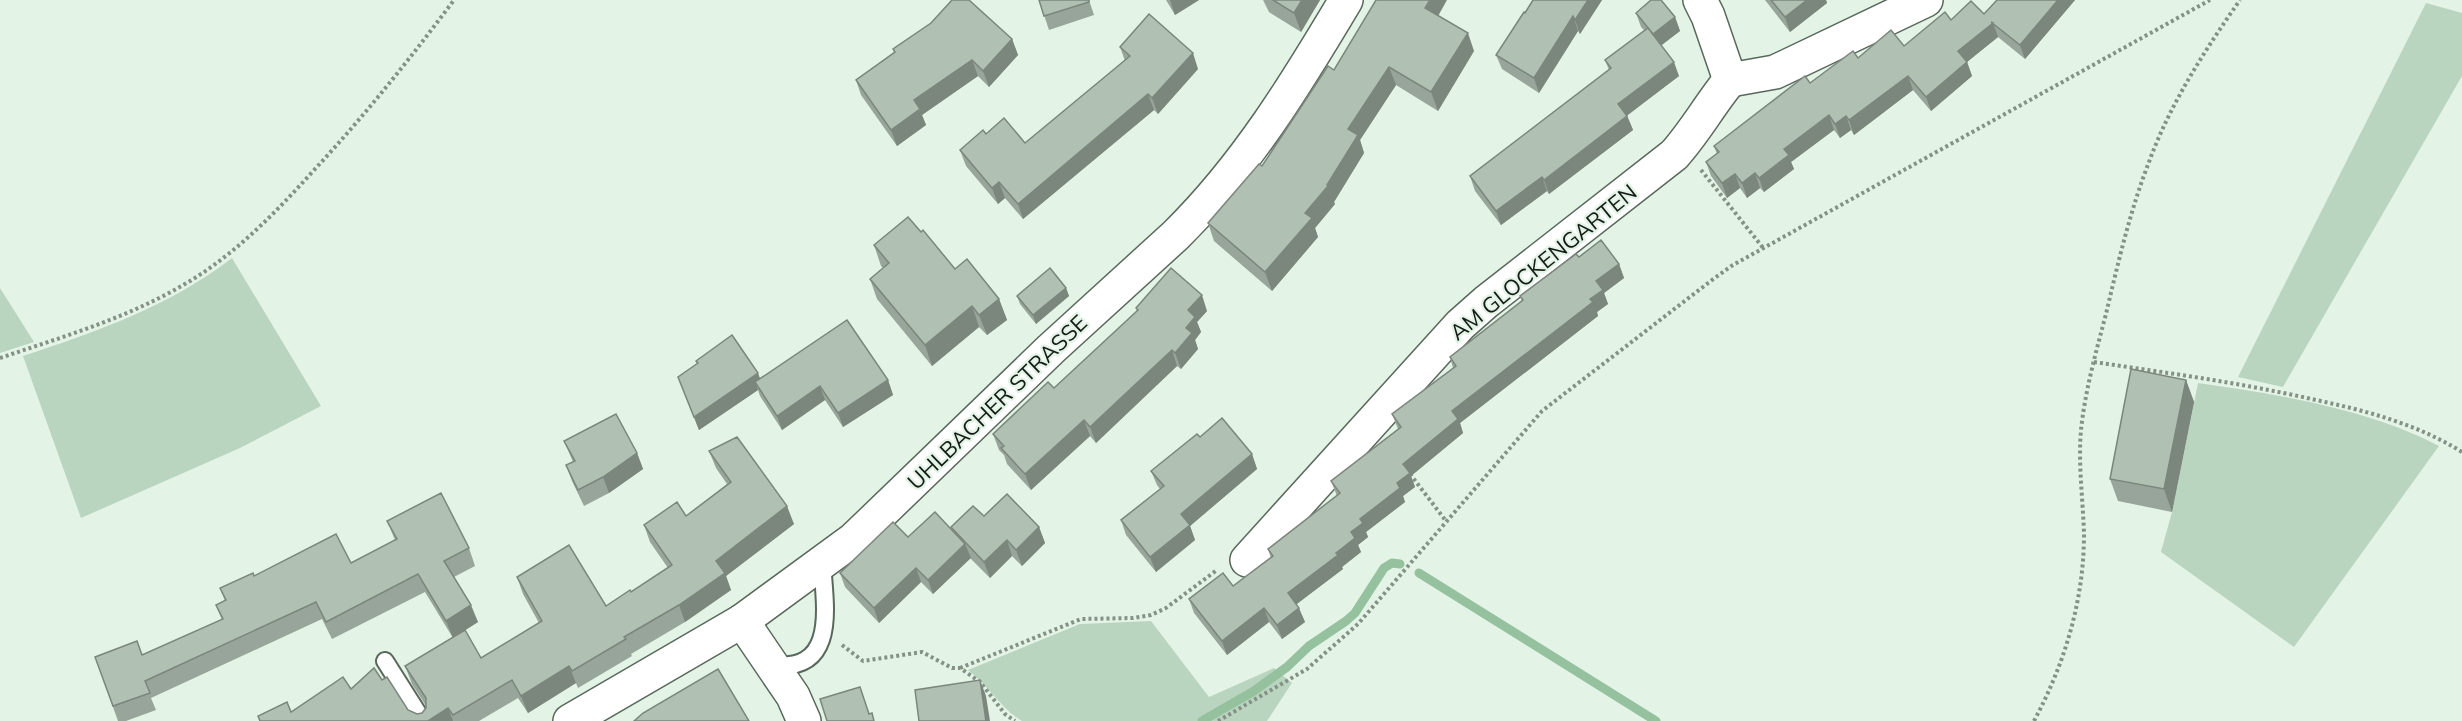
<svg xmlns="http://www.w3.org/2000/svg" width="2462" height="721" font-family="Mulish,sans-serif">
	<rect width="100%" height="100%" fill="#e3f4e6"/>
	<g fill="#bad5bf">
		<path d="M2426 3 2462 13V76L2283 387 2238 377Z"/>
		<path d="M232 258 321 406 240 448 81 518 23 356C96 332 170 306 232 258Z"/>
		<path d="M0 288 34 342 0 353Z"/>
		<path d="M2198 383C2276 394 2370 409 2439 446L2294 647 2161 552 2172 512Z"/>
		<path d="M1151 621 1209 697 1274 668 1292 683 1267 721H1022C1001 709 989 686 968 670L1080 624Z"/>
	</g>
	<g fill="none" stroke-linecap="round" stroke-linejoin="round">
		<g stroke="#95c19e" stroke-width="9">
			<path d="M1419 573 1656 721"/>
			<path d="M1202 721 1254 691 1287 667 1309 646 1346 621 1355 613 1384 568 1392 563 1400 564"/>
		</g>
		<g stroke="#59685c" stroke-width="20">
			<g id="service">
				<path d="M385 661 423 721"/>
				<path d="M771 665C838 673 825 607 822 563"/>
			</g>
		</g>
		<g stroke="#59685c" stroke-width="36">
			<g id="minor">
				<path d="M1700 0 1708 16 1730 80"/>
				<path d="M1730 80 1775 72 1926 0"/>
				<path d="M1247 560 1460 325 1486 302 1674 155C1695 132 1710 104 1730 80"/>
				<path d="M742 621 793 696 804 721"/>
				<path d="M570 721 742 621 854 539 1051 349 1176 235C1246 166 1296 84 1346 0"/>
			</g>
		</g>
		<g stroke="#859187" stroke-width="4" stroke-dasharray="3 3" stroke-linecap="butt">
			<path d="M1701 170 1764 249"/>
			<path d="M0 358C65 336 131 317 190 281 239 251 277 211 315 169 365 115 410 59 454 0"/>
			<path d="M2094 362C2168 373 2242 383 2316 400 2367 411 2417 424 2462 452"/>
			<path d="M1410 474 1446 521"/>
			<path d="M842 645 863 661 922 652 952 668H960L980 682 1005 714 1015 721"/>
			<path d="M960 668 1081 619 1133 618 1151 615 1166 608 1217 570"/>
			<path d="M1218 721 1307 669 1358 624 1542 411 1712 280 1733 265 2210 0"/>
			<path d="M2034 721C2065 663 2084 600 2084 534 2083 500 2078 464 2081 430 2085 391 2096 352 2106 314 2118 263 2130 211 2149 162 2170 104 2205 50 2240 0"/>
		</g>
		<use href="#service" stroke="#fff" stroke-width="16"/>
		<use href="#minor" stroke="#fff" stroke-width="33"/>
	</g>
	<g fill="#97a59a">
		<path d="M1039 0H1089L1094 15 1049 30Z"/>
		<path d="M1166 0H1199L1175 15Z"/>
		<path d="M1263 0H1320L1301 32 1269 12Z"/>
		<path d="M1533 0H1602L1580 34 1578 31 1539 93 1502 69 1496 55Z"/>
		<path d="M1765 0H1826L1827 3 1790 32Z"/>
		<path d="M1997 0H2075L2025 59 1998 37 1967 62 1972 76 1931 111 1913 90 1854 135 1851 130 1840 138 1834 130 1791 162 1794 169 1764 192 1760 188 1747 198 1740 188 1727 198 1711 176 1706 162 1717 154 1714 146 1810 83 1858 58 1904 46 1951 20 1984 14Z"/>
		<path d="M1636 13 1675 17 1680 31 1661 45 1679 76 1627 115 1633 130 1549 194 1547 191 1501 225 1475 191 1470 176 1609 70 1605 60 1644 30 1641 27Z"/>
		<path d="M1438 16 1474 51 1438 111 1396 85 1360 140 1364 153 1334 202 1335 204 1315 228 1318 237 1272 291 1214 241 1208 223 1262 166 1334 70Z"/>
		<path d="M1012 39 1018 55 989 87 978 76 922 115 926 125 897 146 861 95 856 80 894 52 893 49Z"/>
		<path d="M1120 47 1198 69 1158 114 1154 110 1023 219 1005 198 998 204 966 166 960 150 986 134 1025 143 1125 61Z"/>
		<path d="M921 232 955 269 999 299 1007 320 987 335 979 327 932 366 877 299 870 279 883 268 881 266 874 245Z"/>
		<path d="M1579 257 1619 264 1624 278 1604 293 1608 304 1597 312 1598 316 1460 423 1463 433 1411 476 1415 487 1403 496 1405 502 1366 532 1368 537 1358 545 1361 552 1342 567 1343 569 1296 604 1305 622 1282 639 1269 622 1227 655 1194 613 1189 599 1233 586 1271 558 1268 549 1337 496 1331 481 1398 429 1392 414 1453 368 1450 357 1522 301 1520 296Z"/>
		<path d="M1066 288 1069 296 1036 324 1020 304 1017 296Z"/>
		<path d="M1136 308 1207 311 1197 322 1201 332 1195 340 1198 349 1181 369 1177 366 1096 443 1090 436 1031 490 1007 464 1004 455 999 450 993 434 1054 388 1137 311Z"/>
		<path d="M696 361 760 379 888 380 893 395 843 427 825 400 782 430 760 396 758 390 699 430 678 377 697 364Z"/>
		<path d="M2186 380 2194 402 2172 512 2118 501 2110 479Z"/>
		<path d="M1200 437 1252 454 1257 469 1190 526 1195 540 1156 572 1126 535 1121 520 1160 489 1157 485 1151 471Z"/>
		<path d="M564 441 637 453 643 469 609 493 584 506 572 481 566 465 573 462Z"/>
		<path d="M709 451 794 524 726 576 731 590 685 622 631 654 632 656 578 688 576 683 528 713 518 698 479 721H260L258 716 291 712 351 689 382 680 408 710 417 714 422 713 426 708V706L412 684 405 666 453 638 425 592 332 639 322 619 151 698 156 710 126 721H118L95 657 142 655 222 620 216 605 225 601 220 588 254 576 351 563 395 540 387 521 469 548 475 566 454 577 478 622 457 635 481 658 539 623 523 594 517 577 606 606 631 592 668 568 650 542 644 525 686 516 727 484 716 468Z"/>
		<path d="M984 516 1039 527 1045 543 1022 566 1012 556 990 578 970 558 933 594 921 582 879 623 845 587 840 573 908 537 951 529Z"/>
	</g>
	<g fill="#7b867d">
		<path d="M1170 0H1199L1175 15Z"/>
		<path d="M1302 0H1320L1301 32 1294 13Z"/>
		<path d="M1430 0H1447L1432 27 1425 8Z"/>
		<path d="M1588 0H1602L1580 34 1575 20Z"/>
		<path d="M1807 0H1826L1827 3 1790 32 1785 17Z"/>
		<path d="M2058 0H2075L2025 59 2020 45Z"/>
		<path d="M1573 16 1578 31 1539 93 1534 78Z"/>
		<path d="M1675 17 1680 31 1658 48 1653 34Z"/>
		<path d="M1993 23 1998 37 1967 62 1972 76 1931 111 1926 97 1958 51Z"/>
		<path d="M1468 33 1474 51 1438 111 1431 92Z"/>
		<path d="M1012 39 1018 55 989 87 983 71Z"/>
		<path d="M1193 53 1198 69 1158 114 1152 98Z"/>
		<path d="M972 60 978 76 922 115 926 125 897 146 891 130 914 100Z"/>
		<path d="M1674 62 1679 76 1624 118 1618 104Z"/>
		<path d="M1389 67 1396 85 1360 140 1364 153 1334 202 1335 204 1315 228 1318 237 1272 291 1265 272 1305 213 1348 129Z"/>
		<path d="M1908 76 1913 90 1854 135 1849 120Z"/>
		<path d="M1148 94 1154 110 1023 219 1018 204Z"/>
		<path d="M1829 115 1834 130 1791 162 1794 169 1764 192 1759 178 1784 149Z"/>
		<path d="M1627 116 1633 130 1549 194 1544 180Z"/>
		<path d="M1846 116 1851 130 1840 138 1835 124Z"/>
		<path d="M1755 173 1760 188 1747 198 1742 183Z"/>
		<path d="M1735 174 1740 188 1727 198 1722 183Z"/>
		<path d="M1542 177 1547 191 1501 225 1496 211Z"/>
		<path d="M999 182 1005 198 998 204 992 188Z"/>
		<path d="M1619 264 1624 278 1604 293 1608 304 1597 312 1598 316 1460 423 1463 433 1411 476 1415 487 1403 496 1405 502 1366 532 1368 537 1358 545 1361 552 1342 567 1343 569 1293 607 1288 593 1336 553 1351 532 1360 519 1397 483 1403 464 1452 411 1590 299 1596 281Z"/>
		<path d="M1066 288 1069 296 1036 324 1033 315Z"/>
		<path d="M1202 295 1207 311 1197 322 1201 332 1195 340 1198 349 1181 369 1175 353 1186 328 1188 310Z"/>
		<path d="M999 299 1007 320 987 335 979 315Z"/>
		<path d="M972 306 979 327 932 366 925 345Z"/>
		<path d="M1172 350 1177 366 1096 443 1090 427Z"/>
		<path d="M758 373 763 386 755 382 758 390 699 430 694 417Z"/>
		<path d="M888 380 893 395 843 427 838 413Z"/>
		<path d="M2186 380 2194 402 2172 512 2164 489Z"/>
		<path d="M820 386 825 400 782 430 777 416Z"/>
		<path d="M1084 420 1090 436 1031 490 1025 474Z"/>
		<path d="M637 453 643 469 609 493 603 477Z"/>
		<path d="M1252 454 1257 469 1190 526 1195 540 1156 572 1150 557 1181 514Z"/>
		<path d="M787 506 794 524 726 576 731 590 685 622 679 605 716 561Z"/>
		<path d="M1039 527 1045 543 1022 566 1016 550Z"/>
		<path d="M1007 540 1012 556 990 578 984 562Z"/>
		<path d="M965 544 971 558 933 594 928 580Z"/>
		<path d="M916 568 921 582 879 623 874 608Z"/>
		<path d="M471 605 478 622 453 638 446 621Z"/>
		<path d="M1264 608 1269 622 1227 655 1222 641Z"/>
		<path d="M1299 608 1305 622 1282 639 1277 625Z"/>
		<path d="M569 666 576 683 528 713 521 696Z"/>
		<path d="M980 680 986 696 990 721H986Z"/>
		<path d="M448 708 453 721H428Z"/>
	</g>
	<g fill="#b0c0b3" stroke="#7b867d" stroke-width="1.5">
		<path d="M952 0H969L1012 39 983 71 972 60 914 100 920 109 891 130 856 80 895 52 893 49 931 23Z"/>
		<path d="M1039 0H1089V2L1044 16Z"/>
		<path d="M1273 0H1302L1294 13Z"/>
		<path d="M1376 0H1430L1425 8 1468 33 1431 92 1389 67 1348 129 1358 135 1327 185 1328 186 1305 213 1312 218 1265 272 1208 223 1259 164 1262 166 1328 66 1334 70Z"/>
		<path d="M1533 0H1588L1575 20 1573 16 1534 78 1496 55 1524 12 1525 13Z"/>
		<path d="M1651 0H1661L1675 17 1653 34 1636 13Z"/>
		<path d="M1771 0H1807L1785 17Z"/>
		<path d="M1997 0H2058L2020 45 1991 22 1993 23 1958 51 1967 62 1926 97 1908 76 1849 120 1846 116 1835 124 1829 115 1784 149 1789 155 1759 178 1755 173 1742 183 1735 174 1722 183 1706 162 1719 152 1714 146 1805 76 1810 83 1853 51 1858 58 1891 30 1904 46 1945 12 1951 20 1971 1 1984 14Z"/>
		<path d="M1149 14 1193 53 1152 98 1148 94 1018 204 999 182 992 188 960 150 983 130 986 134 1004 118 1025 143 1130 56 1120 47Z"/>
		<path d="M1648 28 1674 62 1618 104 1627 116 1544 180 1542 177 1496 211 1470 176 1611 68 1605 60Z"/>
		<path d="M908 217 921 232 923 230 955 269 967 259 999 299 979 315 972 306 925 345 870 279 889 263 874 245Z"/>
		<path d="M1601 240 1619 264 1596 281 1603 290 1590 299 1593 302 1452 411 1458 419 1403 464 1410 473 1397 483 1400 488 1360 519 1363 523 1351 532 1355 538 1336 553 1338 555 1288 593 1299 608 1277 625 1264 608 1222 641 1189 599 1223 573 1233 586 1273 556 1268 549 1340 493 1331 481 1401 427 1392 414 1456 366 1450 357 1523 300 1520 296 1576 254 1579 257Z"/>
		<path d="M1050 268 1066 288 1033 315 1017 296Z"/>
		<path d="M1171 268 1202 295 1188 310 1195 317 1186 328 1192 333 1175 353 1172 350 1090 427 1084 420 1025 474 1001 448 1004 446 993 434 1048 382 1054 388 1138 310 1136 308Z"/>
		<path d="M847 320 888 380 838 413 820 386 777 416 755 382Z"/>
		<path d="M732 335 758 373 694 417 678 377 698 363 696 361Z"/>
		<path d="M2131 369 2186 380 2164 489 2110 479Z"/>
		<path d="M616 414 637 453 603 477 578 490 566 465 575 461 564 441Z"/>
		<path d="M1222 418 1252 454 1181 514 1190 525 1150 557 1121 520 1164 486 1151 471 1197 434 1200 437Z"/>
		<path d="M737 437 787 506 716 561 725 573 679 605 624 637 626 639 572 671 569 666 521 696 512 680 453 715 448 708 428 721H260L258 716 287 702 291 712 343 677 351 689 374 668 382 680 387 677 408 710 417 714 422 713 426 708V698L405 666 465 630 481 658 542 621 517 577 569 545 606 606 630 590 631 592 672 565 644 525 677 502 686 516 731 482 709 451Z"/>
		<path d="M441 493 469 548 444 561 471 605 446 621 418 574 326 622 316 602 145 681 150 693 113 706 95 657 137 641 142 655 223 619 216 605 226 600 220 588 253 573 254 576 336 534 351 563 397 539 387 521Z"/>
		<path d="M1007 494 1039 527 1016 550 1007 540 984 562 951 527 973 506 984 516Z"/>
		<path d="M935 512 965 544 928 580 916 568 874 608 840 573 893 522 908 537Z"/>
		<path d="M718 669 749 721H634L643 713Z"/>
		<path d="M980 680 986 721H919L915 690Z"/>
		<path d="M860 687 869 714 872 713 874 721H827L820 699Z"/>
	</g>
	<g text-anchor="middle" stroke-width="4.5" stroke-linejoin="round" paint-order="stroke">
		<g font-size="22" fill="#141a15" stroke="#e3f4e6">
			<text transform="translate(1543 262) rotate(-39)" y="8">AM GLOCKENGARTEN</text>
			<text transform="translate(997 402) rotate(-44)" y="8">UHLBACHER STRASSE</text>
		</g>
	</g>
</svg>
